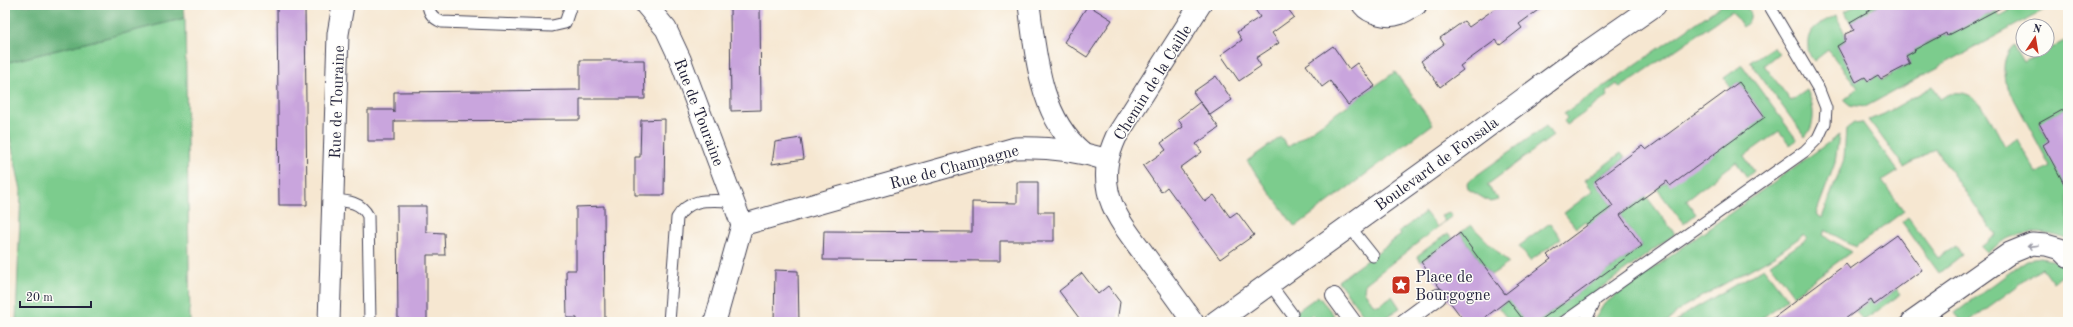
<svg xmlns="http://www.w3.org/2000/svg" width="2073" height="327" font-family="'Old Standard TT',serif">
	<rect width="100%" height="100%" fill="#fdfcf7"/>
	<filter id="ink" filterUnits="userSpaceOnUse"><feTurbulence type="fractalNoise" baseFrequency=".025" numOctaves="2"/><feDisplacementMap in="SourceGraphic" scale="8" xChannelSelector="R" yChannelSelector="G"/><feConvolveMatrix kernelMatrix="1 2 1 2 8 2 1 2 1" color-interpolation-filters="sRGB"/></filter>
	<filter id="wash" filterUnits="userSpaceOnUse"><feTurbulence type="fractalNoise" baseFrequency=".012" numOctaves="4" result="noise"/><feDisplacementMap in="SourceGraphic" scale="16" xChannelSelector="R" yChannelSelector="G"/><feGaussianBlur stdDeviation="0.9" result="paint"/><feColorMatrix in="noise" values="0 0 0 0 0 0 0 0 0 0 0 0 0 0 0 0 0 1.4 0 .05"/><feComposite in="paint" operator="in"/></filter>
	<g filter="url(#wash)">
		<rect width="100%" height="100%" fill="#f6e7d1"/>
		<g fill="#7bcc8d" stroke="#4e7764">
			<path d="M1722 5H1746C1752 15 1752 20 1743 27L1732 11 1620 88 1617 84 1606 92 1608 96 1567 125 1564 121 1567 118 1564 114Z"/>
			<path d="M1857 5H1879L1868 10 1871 15 1861 16 1850 22 1845 11Z"/>
			<path d="M2008 5H2053L1865 107 1850 105 1844 100 1858 88 1828 50 1814 61C1810 56 1808 53 1808 46 1806 28 1822 23 1836 15L1845 34V41L1837 46 1856 81 1865 77 1868 81 1878 75 1882 80 1891 75 1888 70H1899L1910 64 1906 56 1915 51 1913 46 1926 44 1946 33 1947 36 1984 13 1986 16 1997 11 2000 16 2009 11 2006 6Z"/>
			<path d="M185 18 190 322H16L21 190 5 115V63Z"/>
			<path d="M2068 39V107L2039 124 2049 141 2044 145 2068 178V240C2051 232 2025 230 2007 239 2000 242 1993 249 1987 253L1981 247 1996 235 1935 149 1904 167 1869 120 1884 114 1933 86 1940 99C1976 76 1990 121 2005 146L2017 139 2037 174 2050 166 2005 82C2003 67 2003 56 2014 45L2024 62Z"/>
			<path d="M1773 47 1779 53 1764 65 1791 101 1807 90C1814 105 1817 124 1805 137L1750 62Z"/>
			<path d="M1742 65 1797 140 1790 145 1779 131 1744 156 1754 171 1747 177 1736 162 1686 200 1696 214 1684 224 1657 189 1667 181 1670 185 1764 116 1739 82 1731 88 1724 78Z"/>
			<path d="M1395 72 1433 124 1295 227 1247 161 1281 137 1288 147Z"/>
			<path d="M1862 122 1898 171 1882 181 1904 211 1856 247 1825 230 1823 235 1851 252 1793 295 1770 264 1807 239 1803 235 1774 256 1683 307 1667 322H1593L1604 304 1839 135 1835 163 1816 214 1822 218 1844 159 1846 129 1854 123Z"/>
			<path d="M1546 126 1553 136 1487 185 1499 200 1490 202 1468 189 1467 183 1470 180Z"/>
			<path d="M1621 153 1625 158 1595 181 1613 206 1589 225 1585 221 1576 228 1564 213 1593 191 1585 180Z"/>
			<path d="M1646 196 1675 234 1555 322H1538L1642 246 1620 215Z"/>
			<path d="M1425 212 1437 227 1445 221 1441 216 1450 213 1452 216 1365 284 1364 291 1373 304 1379 305 1392 296 1400 308 1378 322H1369L1338 281 1401 235 1399 232Z"/>
			<path d="M1908 217 1938 258 1956 246 1962 255 1939 273 1902 222Z"/>
			<path d="M1550 223 1561 238 1530 261 1519 246Z"/>
			<path d="M1471 225 1509 263 1491 275 1460 233Z"/>
			<path d="M1448 233 1453 239 1421 262 1417 256Z"/>
			<path d="M2041 258 2056 261 2065 267 2064 274 2053 283 2042 268 1968 322H1962L1955 313 2021 264 2027 260Z"/>
			<path d="M1764 268 1788 299 1757 322H1676L1685 314Z"/>
			<path d="M1897 289 1901 294 1863 321 1856 311 1871 300 1875 304Z"/>
			<path d="M1318 296 1334 315 1324 322H1320L1312 315 1299 322H1282Z"/>
			<path d="M1509 300 1525 322H1510L1498 307Z"/>
		</g>
		<path fill="#64b078" stroke="#43695a" d="M5 5H184L185 18 5 63Z"/>
		<g id="blocks">
			<g fill="#c9a5dd">
				<path d="M277 5H305L307 205H279Z"/>
				<path d="M730 5H760L761 110 731 111Z"/>
				<path d="M1088 5 1112 20 1087 57 1064 42Z"/>
				<path d="M1252 5H1285L1294 17 1272 33 1279 43 1256 58 1261 66 1239 81 1221 55 1242 40 1237 32 1260 17Z"/>
				<path d="M1500 5H1545L1519 24 1522 28 1500 45 1496 40 1460 66 1463 70 1440 87 1421 61 1444 44 1440 38 1464 21 1469 27Z"/>
				<path d="M1879 5H2006L1947 36 1946 33 1914 50 1915 51 1906 56 1910 64 1881 79 1878 75 1868 81 1865 77 1856 82 1837 46 1845 41V34L1854 30 1850 22Z"/>
				<path d="M1333 46 1349 69 1357 63 1375 86 1348 105 1330 81 1322 87 1306 65Z"/>
				<path d="M580 60H644L645 99H580V120L394 121V141H368V110H393L394 113V92L580 90Z"/>
				<path d="M1216 76 1232 100 1210 115 1193 92Z"/>
				<path d="M1739 82 1765 117 1670 186 1667 181 1620 215 1642 246 1538 322H1525L1508 300 1479 322H1465L1447 298 1446 292 1440 288 1421 262 1460 233 1505 294 1551 259 1547 255 1613 206 1595 181 1642 146 1646 150Z"/>
				<path d="M1200 102 1219 128 1196 144 1202 152 1180 168 1205 202 1214 195 1230 217 1237 212 1254 235 1220 259 1167 187 1161 192 1143 166 1166 150 1161 143 1183 127 1178 119Z"/>
				<path d="M2068 107V191L2043 145 2049 141 2039 123Z"/>
				<path d="M665 119 664 195H635V157H640L641 120Z"/>
				<path d="M801 138 804 159 772 164 775 142Z"/>
				<path d="M1017 182H1038V212H1054V241H1000V261L823 260 824 231 972 232V202L1017 203Z"/>
				<path d="M397 206H426V232L444 233 445 255H427V322H398Z"/>
				<path d="M604 206 605 322H577V318H567L566 270H576V207Z"/>
				<path d="M1897 235 1922 270 1874 305 1871 300 1841 322H1768L1846 264 1850 269Z"/>
				<path d="M775 270 798 271 799 322H774Z"/>
				<path d="M1082 273 1098 294 1108 286 1120 302 1117 322H1082L1059 291Z"/>
			</g>
		</g>
	</g>
	<g filter="url(#ink)">
		<use href="#blocks" fill-opacity="0" stroke="#424052" stroke-width="1"/>
		<g fill="none" stroke-linecap="round" stroke-linejoin="round">
			<g stroke="#424052" stroke-width="13">
				<g id="service">
					<path d="M428 5C429 14 434 19 442 22L552 26 565 23 571 5"/>
					<path d="M333 200C348 201 361 202 368 216L370 322"/>
					<path d="M1349 226 1373 256"/>
					<path d="M1269 283 1292 314"/>
					<path d="M669 322 677 218C690 196 711 201 733 201"/>
					<path d="M1564 322 1805 151 1818 138 1825 123 1826 108 1819 90 1769 5"/>
					<path d="M1585 322 1594 303"/>
				</g>
			</g>
			<g stroke="#424052" stroke-width="18">
				<g id="pedestrian">
					<path d="M1334 296 1353 322"/>
					<path d="M1404 322 1438 297"/>
				</g>
			</g>
			<g stroke="#424052" stroke-width="23">
				<g id="minor">
					<path d="M646 5 666 29 680 59 742 225"/>
					<path d="M1029 5C1036 56 1040 117 1082 152"/>
					<path d="M1363 5C1370 14 1388 18 1399 14 1404 12 1410 8 1416 5"/>
					<path d="M329 322 338 34 343 5"/>
					<path d="M715 322 742 225 1015 148C1047 147 1076 150 1107 160"/>
					<path d="M1193 322C1178 300 1162 279 1146 257 1132 237 1113 216 1108 191 1104 171 1108 155 1116 137L1200 5"/>
					<path d="M1912 322 2010 253 2032 244 2046 245 2060 249 2068 257"/>
				</g>
			</g>
			<g stroke="#424052" stroke-width="24">
				<path id="tertiary" d="M1216 322 1458 148 1586 53 1655 5"/>
			</g>
			<use href="#service" stroke="#fff" stroke-width="11"/>
			<use href="#pedestrian" stroke="#fff" stroke-width="16"/>
			<use href="#minor" stroke="#fff" stroke-width="21"/>
			<use href="#tertiary" stroke="#fff" stroke-width="22"/>
		</g>
		<defs><path id="oneway-shaft" d="M-6 0H5M1.5-3L5.5 0L1.5 3" fill="none" stroke-width="1.6" stroke-linecap="round" stroke-linejoin="round"/></defs>
		<use stroke="#9c9ca7" href="#oneway-shaft" transform="translate(2033 246) rotate(173)"/>
	</g>
	<defs>
		<g id="sight-square" transform="scale(1)"><rect x="-9" y="-9" width="18" height="18" rx="4" fill="#c8321e" stroke="#fdfcf7"/><path d="M0-6L1.8-2.2L6-1.7L2.9 1.2L3.7 5.4L0 3.3L-3.7 5.4L-2.9 1.2L-6-1.7L-1.8-2.2Z" fill="#fff"/></g>
	</defs>
	<g fill-rule="evenodd">
		<use href="#sight-square" x="1401" y="285"/>
	</g>
	<g text-anchor="middle" stroke-width="3" stroke-linejoin="round" paint-order="stroke">
		<g font-size="16" fill="#22223b" stroke="#fdfcf7">
			<text transform="translate(1152 82) rotate(-58)" y="6">Chemin de la Caille</text>
			<text transform="translate(336 102) rotate(-88)" y="6">Rue de Touraine</text>
			<text transform="translate(700 112) rotate(69)" y="6">Rue de Touraine</text>
			<text transform="translate(1436 163) rotate(-36)" y="6">Boulevard de Fonsala</text>
			<text transform="translate(954 166) rotate(-15)" y="6">Rue de Champagne</text>
		</g>
		<g font-size="16" fill="#22223b" stroke="#fdfcf7" text-anchor="start">
			<text x="1415" y="282">Place de<tspan x="1415" dy="18">Bourgogne</tspan></text>
		</g>
	</g>
	<rect width="2073" height="327" fill="none" stroke="#fdfcf7" stroke-width="20"/>
	<g transform="translate(2035 38) rotate(12)"><circle r="19" fill="#fdfcf7" stroke="#a5a5ac"/>
	<path d="M0-3L7 15L0 10L-7 15Z" fill="#c8321e"/>
	<text y="-6" font-size="11" font-weight="bold" text-anchor="middle" fill="#22223b">N</text>
	</g>
	<path d="M20 301v6h71v-6" fill="none" stroke="#22223b" stroke-width="2"/>
	<text x="26" y="301" font-size="12" fill="#22223b" stroke="#fdfcf7" stroke-width="3" paint-order="stroke">20 m</text>
</svg>
